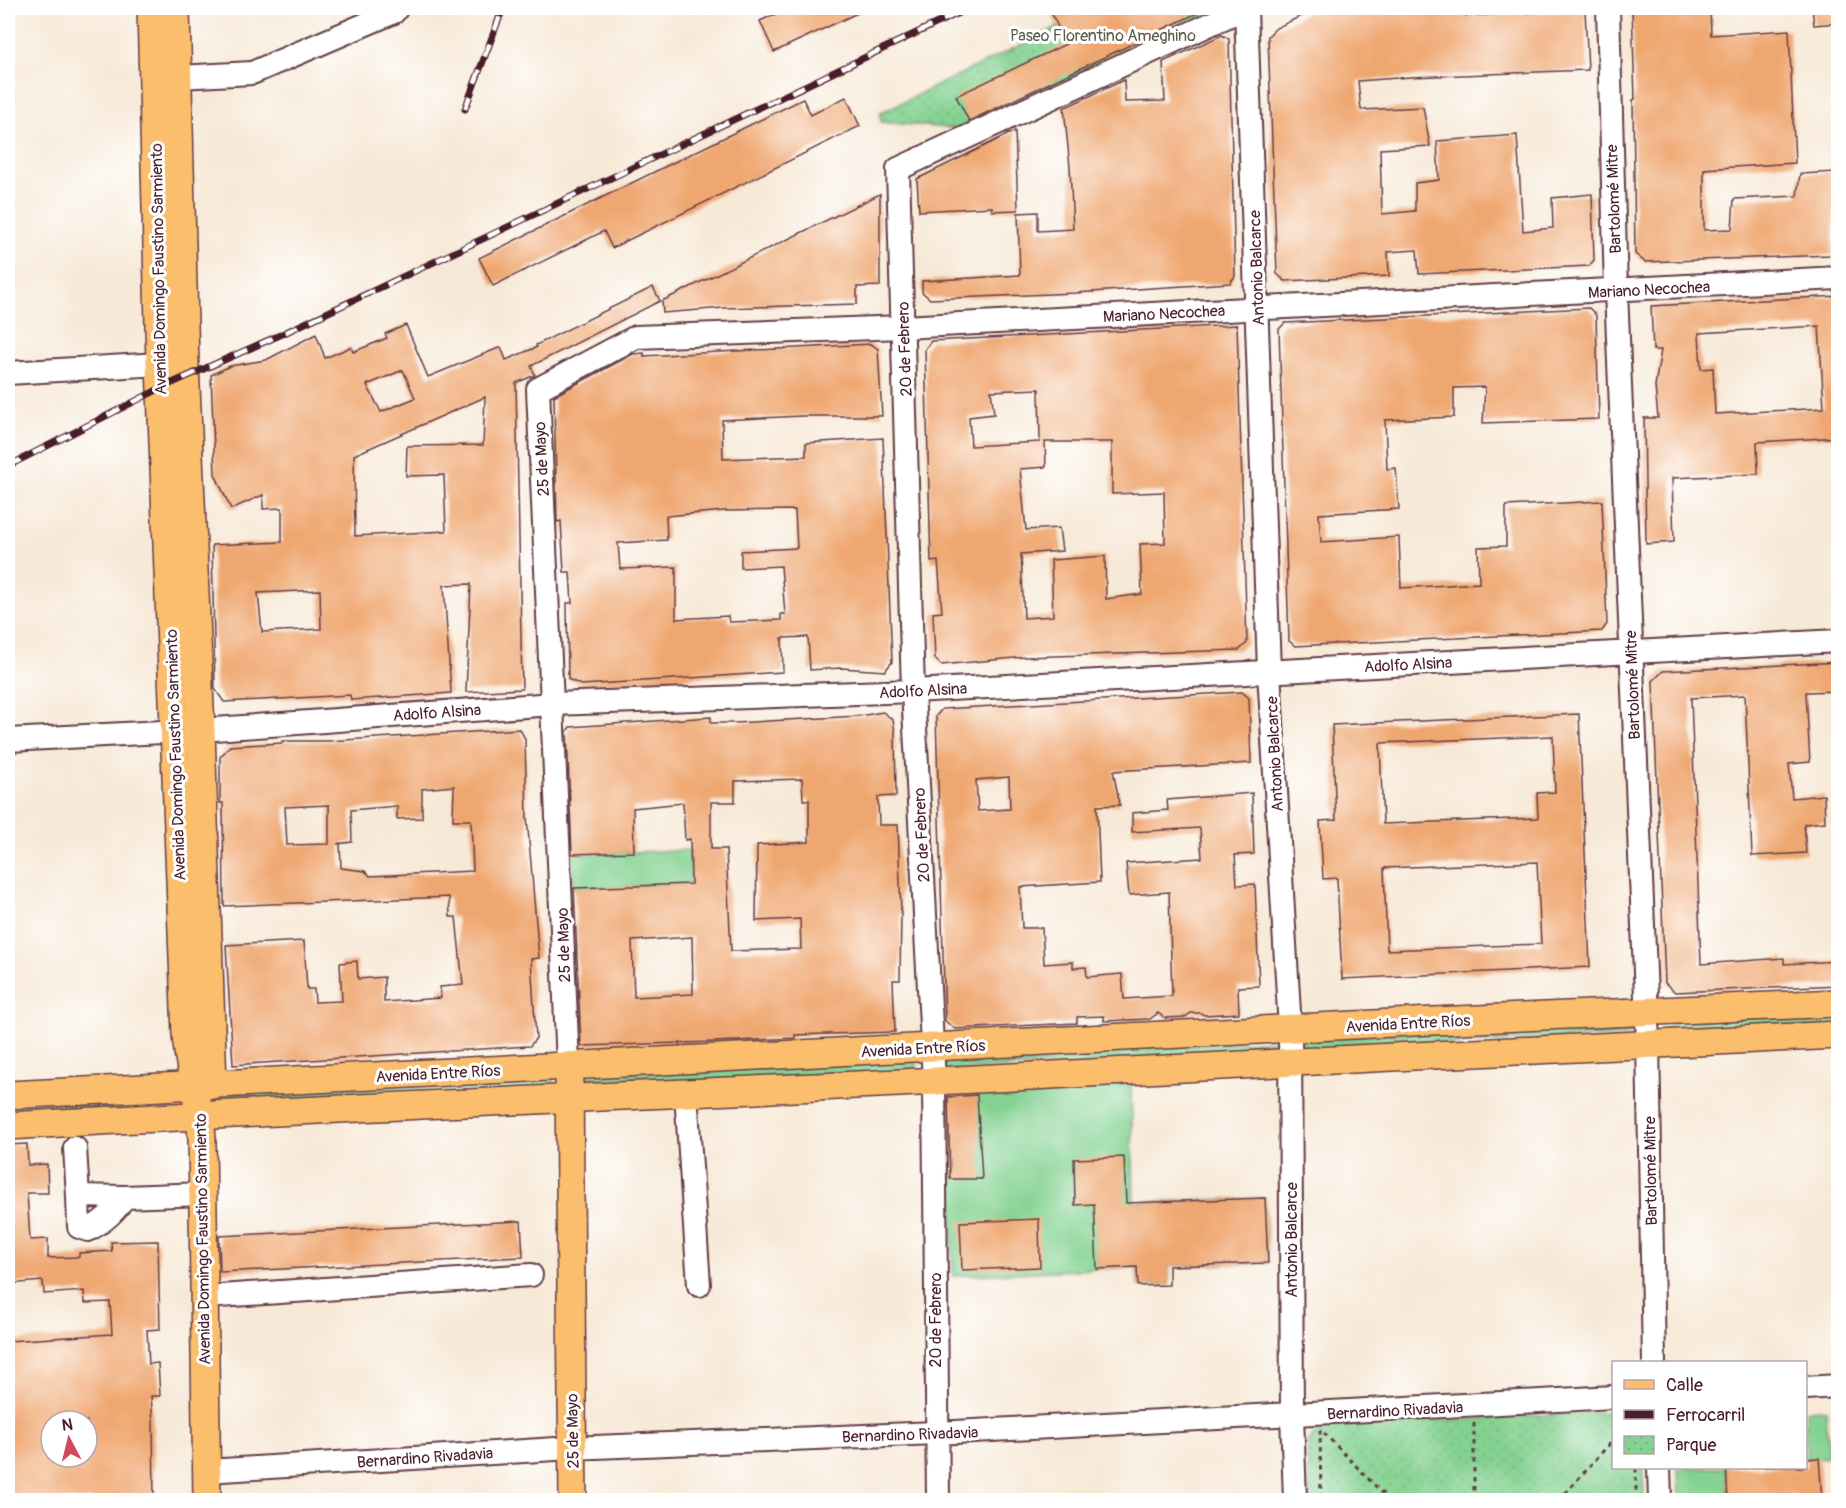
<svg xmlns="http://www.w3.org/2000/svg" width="1846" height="1508" font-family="Pangolin,sans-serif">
	<defs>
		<pattern id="park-dots" width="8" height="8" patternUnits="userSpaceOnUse" patternTransform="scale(1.5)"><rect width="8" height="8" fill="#84d291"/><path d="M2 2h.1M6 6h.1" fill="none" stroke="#74b47d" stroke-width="1.8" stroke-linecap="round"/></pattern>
	</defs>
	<rect width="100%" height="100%" fill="#fff"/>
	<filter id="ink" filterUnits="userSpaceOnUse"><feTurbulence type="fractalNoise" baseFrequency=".0167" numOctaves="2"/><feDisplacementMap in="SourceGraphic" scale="12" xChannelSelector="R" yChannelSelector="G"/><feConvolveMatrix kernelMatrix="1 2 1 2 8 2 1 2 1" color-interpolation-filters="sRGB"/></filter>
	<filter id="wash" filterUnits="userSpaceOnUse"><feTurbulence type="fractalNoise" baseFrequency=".008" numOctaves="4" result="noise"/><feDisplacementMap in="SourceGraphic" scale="24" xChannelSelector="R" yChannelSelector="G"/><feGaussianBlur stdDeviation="1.35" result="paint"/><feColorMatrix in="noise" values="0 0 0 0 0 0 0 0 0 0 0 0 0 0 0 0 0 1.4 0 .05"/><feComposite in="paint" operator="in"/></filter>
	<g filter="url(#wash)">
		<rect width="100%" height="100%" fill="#f7e9d7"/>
		<g fill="#84d291" stroke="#67785e" stroke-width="1.5">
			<path d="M690 850 691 884 573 888 572 854Z"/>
			<path d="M1838 1012V1026L1665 1035V1021Z"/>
			<path d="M917 1058V1072L583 1089V1076Z"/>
			<path d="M554 1076V1090L220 1107V1093Z"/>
			<path d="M1131 1083 1134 1202 1265 1198 1268 1263 1169 1266V1285L1138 1286 1137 1267 953 1276 948 1097 961 1089Z"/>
			<path d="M173 1095 174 1109 8 1117V1103Z"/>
			<path d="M1826 1409 1829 1457 1806 1459V1410Z"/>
			<path d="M1678 1468H1726L1728 1500H1679Z"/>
		</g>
		<g fill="url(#park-dots)" stroke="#67785e" stroke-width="1.5">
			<path d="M1097 8H1213L1209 16 960 129 881 122 880 113Z"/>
			<path d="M1636 1021 1637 1035 1303 1052 1302 1038Z"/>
			<path d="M1277 1040V1054L943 1071V1058Z"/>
			<path d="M1613 1412 1614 1468H1643L1644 1500H1309L1307 1442 1323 1426Z"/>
		</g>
		<g id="blocks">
			<g fill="#efa771" fill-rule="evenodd">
				<path d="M789 8H868L774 52 760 21Z"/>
				<path d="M1049 8H1208L969 121 956 96 1066 44Z"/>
				<path d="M1318 8H1465L1466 16 1585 10 1588 70 1411 77 1358 81 1361 110 1423 107 1430 146 1380 149 1382 214 1415 211V183L1439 180 1437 141 1517 135 1523 231 1553 228 1552 198 1592 194 1594 260 1589 266 1419 274 1417 250 1388 252 1389 276 1285 281 1277 274 1268 36 1276 28Z"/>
				<path d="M1632 8H1710L1711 35 1789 30 1795 163 1704 169V230L1732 229 1734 199 1797 196 1800 174 1836 172 1832 255 1645 262 1635 254 1633 100 1635 99Z"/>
				<path d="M1812 8H1839V23L1814 25Z"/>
				<path d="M1222 35 1229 39 1235 276 1230 283 1075 293 930 299 922 292V281L1020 275 1018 213 1038 212V231L1073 229 1070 167 1064 108 1124 80 1125 102 1165 101 1163 62Z"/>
				<path d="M846 97 860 126 612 248 604 231 493 286 479 258 803 99 811 115Z"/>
				<path d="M1015 131 1018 210 992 211V207L919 211 917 179Z"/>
				<path d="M880 194V286L857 287V304L724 308 663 313 662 301Z"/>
				<path d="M653 287 660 301 531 366 535 375 516 383 522 689 466 692 471 584 444 585 451 693 351 700 350 695 224 702 215 689 212 545 282 542V508L263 509V495L231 509 215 474 211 375 230 366 266 360 316 334 325 358 351 347 353 352 387 338 385 334 406 325 428 377 501 347 506 360 537 347 536 345ZM403 370 415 398 381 412 367 385ZM485 397 483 445 407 446 406 476 444 475 446 531 355 536 354 455ZM320 590 321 629 262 632 258 593Z"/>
				<path d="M1839 296V437L1757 442 1758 474 1672 478 1674 542 1646 544 1644 418H1658L1655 386 1661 350H1653L1651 306ZM1819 326 1824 408 1715 414 1713 368 1701 369 1699 333Z"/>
				<path d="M1589 308 1596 315 1599 419 1483 423 1485 387 1454 388V417L1385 420 1387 469 1396 468 1399 509 1319 514 1321 542 1399 537 1401 588 1479 583 1478 547 1506 546V506L1602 501 1607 624 1602 631 1295 646 1289 641 1279 329 1285 323Z"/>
				<path d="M1237 325 1247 643 1239 650 1025 657 941 665 935 659 933 613 942 612 938 561 931 562 925 349 931 341ZM1039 389 1040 442 971 446 969 417 994 414 991 391ZM1045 442H1112V494L1164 492 1165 543 1140 544 1142 594 1106 599 1105 556 1051 560 1053 616 1024 618 1021 554 1062 551 1059 528 1026 530 1020 469 1046 467Z"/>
				<path d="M871 344 878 349 882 416H803L722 420 723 459 806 456V443L883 438 892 662 885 671 841 668 810 670 808 637 782 638 783 672 581 685 568 679 567 603H572L570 572H564L561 521 557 522 554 396 633 354 644 353V356ZM795 510 797 548 741 551V568L781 566 785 614H781V620L729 622 728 616 676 619V567L620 569 618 543 667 540 666 516 725 511Z"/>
				<path d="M1839 662V691L1806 692 1810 762 1789 764 1792 798 1824 795 1825 822 1804 824 1806 853 1752 856 1745 695 1691 698 1701 964 1784 958V964L1839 961V985L1675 992 1665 983 1653 681 1663 671Z"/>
				<path d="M1242 692 1249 698 1251 763 1113 771 1120 805 1097 806 1100 882 1020 887 1022 928H1042L1044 964 1073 962V968L1086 967 1087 977 1122 974 1124 999 1172 996 1169 892 1129 895 1126 863 1202 858 1200 828 1132 832V813L1168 810 1167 800 1252 793 1254 854 1235 855 1237 885 1255 884 1259 986 1238 987 1239 1013 1204 1015 1201 1013H1191L1185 1017 1165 1018 1158 1013 1150 1019 1104 1021V1016L1077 1017V1023L955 1029 945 1021 936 716 942 709ZM1009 777 1010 809 978 811 976 780Z"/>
				<path d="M883 712 893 720 895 732 896 796 878 797 879 825H898L901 913 900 980H893L895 1032 795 1035V1038L715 1042 581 1046 574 888 691 884 690 839 685 840 683 803 633 808 634 852 572 854 567 731 570 727 711 717V723H735L859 716ZM802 779 803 800H809V842L757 845 756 921 800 919 801 949 731 951 726 849H711V802H735V781ZM692 937 693 994 634 997 632 941Z"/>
				<path d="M1579 714 1590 967 1342 979 1337 878 1323 879 1320 821 1336 820 1332 725ZM1553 736 1555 792 1537 793 1538 818 1383 824 1380 743ZM1537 862 1541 944 1387 950 1384 868Z"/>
				<path d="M520 729 525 739 527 817 539 958 531 959 536 1038 530 1046 233 1065 226 945 304 941 307 989H314L315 1002 342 1001 340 963 357 961 358 979 384 977V1002L441 998 440 987 463 985 456 917H450L449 897 224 906 223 803H220V757L230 746 282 743V741H328ZM454 786 453 820H471L473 871 370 876 365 871 341 868 340 843 337 844 352 842 351 810 397 806V819L422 818V789ZM329 805V844L287 845 285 807Z"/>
				<path d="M977 1095 982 1179H950L948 1097Z"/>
				<path d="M27 1144 28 1165 47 1164 48 1193H27L30 1240 48 1239V1258L79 1257V1253L112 1251 111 1242 158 1241 160 1329 147 1330 149 1364 158 1363 160 1396H151L153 1421 154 1500H8V1341L112 1334 110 1302 85 1303 84 1291 44 1294 43 1281 8 1284V1145ZM51 1421H87V1457H51Z"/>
				<path d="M1124 1157 1126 1203 1265 1198 1268 1263 1169 1266V1285L1138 1286 1137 1267 1097 1269 1094 1204 1075 1205 1074 1159Z"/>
				<path d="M1039 1219 1040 1267 962 1270 960 1222Z"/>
				<path d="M521 1221 523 1257 220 1272 219 1236Z"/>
				<path d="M1819 1458 1822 1500H1796V1495L1766 1496 1767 1500H1728L1726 1467H1806V1459Z"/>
			</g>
		</g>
	</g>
	<g filter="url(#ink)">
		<use href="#blocks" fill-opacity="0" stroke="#643d45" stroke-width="1.5"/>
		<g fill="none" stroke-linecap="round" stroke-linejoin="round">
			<g stroke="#643d45" stroke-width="26">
				<g id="minor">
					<path d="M1246 8 1269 671 1290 1029 1292 1415 1295 1500"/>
					<path d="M1608 8 1616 291 1648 1043 1654 1362"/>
					<path d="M179 77 252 73 394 12 397 8"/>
					<path d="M8 373 177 363"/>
					<path d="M8 740 201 730 553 704 913 691 1838 641"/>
					<path d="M568 1065 538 389 636 337 903 327 1838 278"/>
					<path d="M686 1093 699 1285"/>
					<path d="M75 1148 78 1196 124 1197 204 1194"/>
					<path d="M78 1196 79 1227 88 1230C103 1222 115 1213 124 1197"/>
					<path d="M205 1297 531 1275"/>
					<path d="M1806 1388 1838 1386"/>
					<path d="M1659 1468 1660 1500"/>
					<path d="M207 1471 571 1448 936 1433 1614 1397"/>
					<path d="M938 1500 934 1081 913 691 898 169 1245 8"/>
				</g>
			</g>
			<g stroke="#643d45" stroke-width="30">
				<g id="major">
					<path d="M151 8 160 365 186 1035C189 1070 200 1104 202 1139L207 1500"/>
					<path d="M176 8 185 363 201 730 213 1085"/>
					<path d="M569 1081 573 1500"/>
					<path d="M8 1095 1412 1022 1838 1003"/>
					<path d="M8 1126C317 1108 627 1097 937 1081 1237 1066 1538 1048 1838 1035"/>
				</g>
			</g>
			<g stroke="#643d45" stroke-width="3" stroke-dasharray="4.5 4.5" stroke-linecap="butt">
				<path d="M1474 1423V1500"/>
				<path d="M1320 1430 1321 1500"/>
				<path d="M1324 1433 1389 1500"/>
				<path d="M1636 1468V1500"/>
				<path d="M1559 1500 1614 1439"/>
			</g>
			<use href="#minor" stroke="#fff" stroke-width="22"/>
			<use href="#major" stroke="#fabe6d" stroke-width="27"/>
			<g stroke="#4a1f2b" stroke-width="7">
				<g id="rail">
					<path d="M465 109 503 8"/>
					<path d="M8 466 161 388 280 335 969 8"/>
				</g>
			</g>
			<use href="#rail" stroke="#fff" stroke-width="4.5" stroke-dasharray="14" stroke-linecap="butt"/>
		</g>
	</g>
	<g text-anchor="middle" stroke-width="6" stroke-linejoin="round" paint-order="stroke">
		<g font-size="16" fill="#5e5e4f" stroke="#fff">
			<text x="1103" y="41">Paseo Florentino Ameghino</text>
		</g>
		<g font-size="16" fill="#4a1f2b" stroke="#fff">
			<text transform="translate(1613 199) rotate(-92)" y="6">Bartolomé Mitre</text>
			<text transform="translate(1256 268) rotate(-92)" y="6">Antonio Balcarce</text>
			<text transform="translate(158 269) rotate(-91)" y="6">Avenida Domingo Faustino Sarmiento</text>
			<text transform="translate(1649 289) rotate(-3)" y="6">Mariano Necochea</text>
			<text transform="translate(1164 313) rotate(-3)" y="6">Mariano Necochea</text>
			<text transform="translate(904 349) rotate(-92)" y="6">20 de Febrero</text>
			<text transform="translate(541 459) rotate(-93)" y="6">25 de Mayo</text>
			<text transform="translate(1408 664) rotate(-3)" y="6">Adolfo Alsina</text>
			<text transform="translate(1632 685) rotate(-92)" y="6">Bartolomé Mitre</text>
			<text transform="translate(923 690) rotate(-3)" y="6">Adolfo Alsina</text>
			<text transform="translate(437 712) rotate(-4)" y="6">Adolfo Alsina</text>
			<text transform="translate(1274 754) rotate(-93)" y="6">Antonio Balcarce</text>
			<text transform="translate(175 755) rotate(-92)" y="6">Avenida Domingo Faustino Sarmiento</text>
			<text transform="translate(921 835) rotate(-93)" y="6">20 de Febrero</text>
			<text transform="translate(563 945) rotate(-92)" y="6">25 de Mayo</text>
			<text transform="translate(1408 1023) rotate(-3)" y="6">Avenida Entre Ríos</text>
			<text transform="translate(923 1048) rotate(-3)" y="6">Avenida Entre Ríos</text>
			<text transform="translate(438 1073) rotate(-3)" y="6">Avenida Entre Ríos</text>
			<text transform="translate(1650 1171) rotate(-91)" y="6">Bartolomé Mitre</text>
			<text transform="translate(202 1239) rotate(-91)" y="6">Avenida Domingo Faustino Sarmiento</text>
			<text transform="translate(1291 1240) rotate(-90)" y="6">Antonio Balcarce</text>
			<text transform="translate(935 1320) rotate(-90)" y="6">20 de Febrero</text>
			<text transform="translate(1395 1410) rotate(-3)" y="6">Bernardino Rivadavia</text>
			<text transform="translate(572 1431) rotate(-91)" y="6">25 de Mayo</text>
			<text transform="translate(910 1434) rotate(-2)" y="6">Bernardino Rivadavia</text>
			<text transform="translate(425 1457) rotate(-4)" y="6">Bernardino Rivadavia</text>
		</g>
	</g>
	<rect width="1846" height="1508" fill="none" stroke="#fff" stroke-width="30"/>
	<rect x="1612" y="1361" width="195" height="108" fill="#ffffff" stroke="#b7a5aa" stroke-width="1.5"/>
	<rect x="1624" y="1380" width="30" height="9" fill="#fabe6d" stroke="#b7a5aa" stroke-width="1.5"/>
	<text x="1666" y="1391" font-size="18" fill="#4a1f2b">Calle</text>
	<rect x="1624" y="1410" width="30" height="9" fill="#4a1f2b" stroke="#b7a5aa" stroke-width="1.5"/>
	<text x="1666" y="1421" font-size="18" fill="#4a1f2b">Ferrocarril</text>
	<rect x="1624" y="1436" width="30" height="18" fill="url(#park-dots)" stroke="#b7a5aa" stroke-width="1.5"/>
	<text x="1666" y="1451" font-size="18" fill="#4a1f2b">Parque</text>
	<g transform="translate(69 1439) rotate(353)"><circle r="28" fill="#ffffff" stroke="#b7a5aa" stroke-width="1.5"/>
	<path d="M0-4.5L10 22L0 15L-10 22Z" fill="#d1495b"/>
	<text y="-9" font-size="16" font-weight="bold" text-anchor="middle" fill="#4a1f2b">N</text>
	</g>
</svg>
